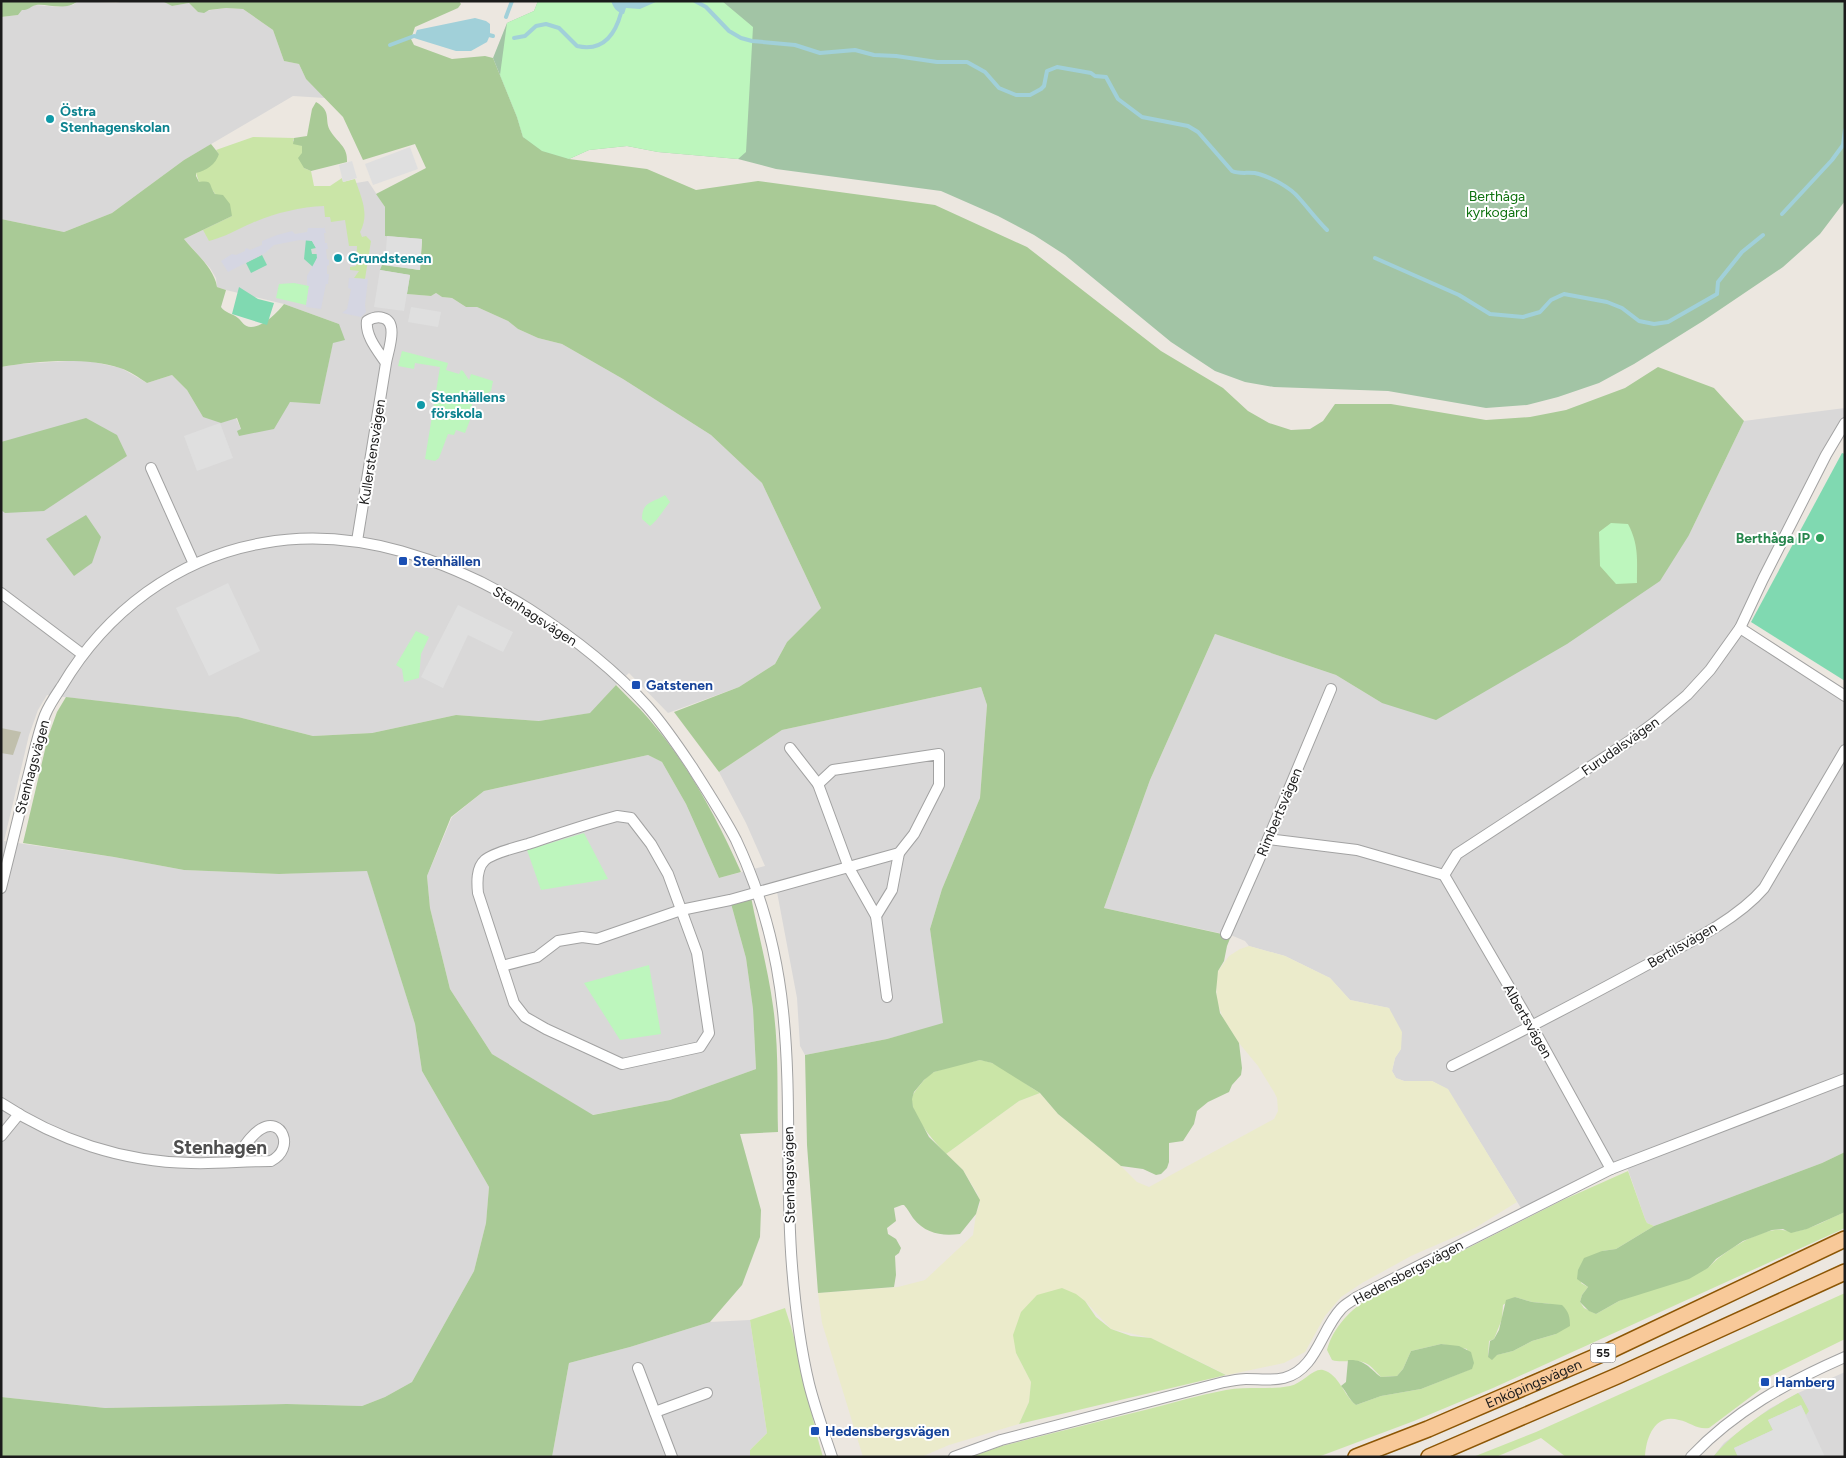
<svg xmlns="http://www.w3.org/2000/svg" width="1846" height="1458" font-family="Figtree,sans-serif">
	<rect width="100%" height="100%" fill="#ece7e0"/>
	<g fill="#d9d8d8">
		<path d="M78 1 116 3 125 1H162L172 6 189 3 198 12 226 8 243 9 273 30 284 61 299 64 306 79 325 98 293 96 184 160 112 213 64 232 1 219V17L18 15 22 10 35 5 58 7 73 5Z"/>
		<path d="M368 181 385 207 422 239 410 275 408 294 431 296 436 293 442 297 452 298 466 307H477L508 321 518 329 538 338 562 344 623 379 711 435 762 483 821 608 787 642 775 664 739 687 668 713 629 673 616 685 591 713 539 721 456 715 372 733 313 736 238 717 47 695 38 710 29 735 4 841 114 857 184 870 279 874 367 870 415 1024 422 1071 489 1187 486 1223 474 1271 412 1382 385 1397 362 1406 287 1404 105 1408 1 1397V367L20 364 84 360 121 368 147 383 172 375 187 390 203 417 236 418 241 429 239 436 290 402 320 403 333 342 339 324 284 304 226 290 217 287 216 278 210 268 184 239 232 216 303 192Z"/>
		<path d="M1845 408V423L1741 628 1845 696V1152L1822 1163 1654 1226 1647 1223 1645 1219 1626 1164 1524 1213 1448 1090 1432 1081H1404L1396 1078 1392 1071 1395 1058 1401 1049 1389 1008 1350 1000 1330 978 1285 956 1249 946 1245 941 1233 936 1104 908 1150 780 1215 634 1336 675 1382 703 1689 535 1744 421Z"/>
		<path d="M981 687 987 705 980 798 942 889 930 929 944 1024 887 1039 805 1055 800 1046 797 998 777 892 730 900 746 958 753 1009 756 1069 670 1100 592 1115 492 1054 450 989 430 908 427 876 452 817 484 791 648 755 662 762 686 804 719 878 765 866 746 823 719 772 782 730Z"/>
		<path d="M750 1320 767 1433 750 1450V1457H552L569 1363 630 1347 710 1322Z"/>
		<path d="M1845 1372V1457H1713L1724 1443 1769 1409 1798 1393Z"/>
	</g>
	<path fill="#c0bfac" d="M1 728 21 732 13 755 1 753Z"/>
	<path fill="#ebebcb" d="M1249 946 1285 956 1330 978 1350 1000 1389 1008 1402 1032 1401 1049 1395 1058 1392 1071 1396 1078 1404 1081H1432L1448 1089 1517 1202 1475 1228 1411 1256 1362 1283 1341 1297 1325 1316 1305 1352 1284 1363 1227 1375 1151 1338 1111 1329 1085 1301 1062 1288 1016 1353 1031 1382 1029 1402 1019 1424 949 1445 921 1457H863L822 1323 818 1293 898 1287 925 1280 973 1235 976 1214 980 1204 978 1195 963 1170 946 1154 1019 1101 1040 1093 1058 1114 1121 1166 1137 1182 1149 1187 1274 1119 1278 1111 1277 1098 1274 1092 1258 1066 1239 1043 1224 1020 1217 1003 1216 982 1218 971 1229 956 1240 949Z"/>
	<g fill="#cae5a7" fill-rule="evenodd">
		<path d="M253 137 294 138 293 141 302 146 304 168 311 171 314 186H330L342 178 343 182 355 179C361 197 370 214 360 232L362 237 366 236 371 241 365 279 354 278 359 271 350 270V267L356 266 357 246H349L345 220 331 222 330 217H325L324 206C300 207 275 213 252 223 238 229 225 237 209 241L203 230 232 216 213 191 199 182 196 173 219 154 216 150Z"/>
		<path d="M980 1060C1001 1062 1022 1083 1040 1093L1019 1101 946 1154C935 1142 910 1116 912 1098 913 1093 917 1089 920 1085 924 1080 928 1075 934 1072 948 1067 965 1063 980 1060Z"/>
		<path d="M1628 1171 1645 1219 1647 1223 1654 1226 1616 1249 1602 1251 1581 1283 1588 1287 1582 1295 1580 1302 1584 1308 1596 1314 1619 1301 1708 1268C1723 1252 1753 1233 1775 1230 1784 1229 1790 1233 1798 1231 1814 1228 1830 1218 1845 1212V1228L1493 1388 1414 1421 1318 1457H970L1002 1446C1050 1434 1097 1422 1145 1410 1172 1403 1199 1395 1226 1390 1248 1386 1270 1390 1290 1386 1302 1384 1313 1368 1323 1370 1339 1374 1344 1396 1356 1405L1381 1396 1421 1389 1471 1369 1467 1349 1441 1344 1411 1351 1403 1369 1397 1376 1381 1377C1377 1373 1373 1368 1369 1365 1358 1357 1344 1364 1332 1360L1327 1350C1333 1327 1352 1308 1371 1297L1563 1200ZM1515 1297 1532 1302 1551 1304 1556 1334 1532 1341 1513 1351 1488 1357 1489 1341 1494 1339 1502 1319 1503 1305Z"/>
		<path d="M1062 1288 1076 1294 1085 1301 1096 1317 1111 1329 1131 1336 1151 1338 1226 1375 1019 1424 1029 1402 1031 1382 1016 1353 1013 1335 1021 1312 1037 1295Z"/>
		<path d="M1845 1293V1339L1758 1382 1761 1389 1709 1428C1697 1430 1690 1422 1679 1420 1655 1413 1646 1437 1645 1457H1566L1541 1438 1496 1457H1473L1536 1432Z"/>
		<path d="M785 1308C802 1356 808 1408 823 1457H750V1450L767 1433 750 1320Z"/>
		<path d="M1798 1393 1801 1396 1809 1411 1806 1415 1801 1405 1768 1420 1773 1430 1734 1448 1738 1457H1713C1736 1429 1767 1410 1798 1393Z"/>
	</g>
	<g fill="#a9ca96">
		<path d="M1 1H78C63 13 43 1 33 6 29 8 28 10 22 10L18 15 1 17Z"/>
		<path d="M162 1H459L461 4 458 8 415 27 411 39 414 45 452 59 485 56 493 58 517 117 523 137 569 159 647 169 696 190 758 181 935 205 1027 247 1161 351 1223 388 1248 411 1269 423 1291 430 1310 429 1323 421 1335 404H1391L1486 420 1530 417 1566 410 1625 388 1658 367 1714 388 1744 421 1689 535 1660 581 1567 644 1436 720 1382 703 1336 675 1215 634 1150 780 1104 908 1231 936 1227 946 1224 961 1218 971 1216 992 1220 1013 1239 1043 1242 1068 1241 1075 1232 1085 1229 1092 1208 1102 1197 1111 1194 1124 1183 1141 1169 1143V1162L1167 1168 1161 1174 1156 1175 1143 1169 1121 1166 1058 1114 1040 1093 992 1063 980 1060 934 1072 924 1080 914 1092 912 1099 913 1107 929 1137 963 1170 980 1200 976 1214 960 1234C941 1236 926 1234 913 1218 910 1214 908 1209 904 1205H902L894 1208 896 1221 887 1228 888 1234 896 1239 901 1248 899 1253 895 1256 896 1275 894 1287 818 1293 807 1145 805 1055 887 1039 943 1023 930 929 942 889 980 798 987 705 981 687 782 730 719 772 674 712 739 687 775 664 787 642 821 608 762 483 711 435 623 379 562 344 538 338 518 329 508 321 477 307H466L452 298 442 297 436 293 431 296 407 294 410 275 380 270 382 265 420 270 422 239 385 236V207L376 194 426 168 415 144 363 160 343 117 306 79 299 64 284 61 273 30 243 9 226 8 209 10 204 13 198 12 189 3 172 6Z"/>
		<path d="M316 102C333 112 323 120 331 132 338 143 348 147 347 162L311 171 304 168 298 158 302 153V146L293 144 294 138 307 136 312 109Z"/>
		<path d="M211 144 219 154C216 164 206 171 196 173V176L199 182C214 180 208 185 215 194L223 195 230 204 232 216 184 239C196 254 214 268 217 287L226 290 221 307C225 313 232 313 238 318 242 321 244 327 251 327 263 327 277 313 284 304L339 324 345 340 333 343 320 404 290 402 274 429 239 436 237 431 241 429 237 418 221 423 203 417 187 390 172 375 147 383C139 378 130 371 120 368 87 357 35 361 1 367V219L64 232 112 213 184 160Z"/>
		<path d="M86 418 117 435 127 456 44 511 5 513 1 510V442Z"/>
		<path d="M86 515 101 537 92 563 74 576 46 539Z"/>
		<path d="M616 685C626 696 638 706 648 718 687 762 717 818 741 872L719 878 686 804 662 762 648 755 484 791 451 817 427 876 430 908 450 989 492 1054 593 1115 670 1100 756 1069 753 1009 746 958 730 900 751 897C758 933 768 969 773 1006 779 1048 777 1090 778 1132L740 1134 761 1210 760 1237 742 1285 710 1322 630 1347 569 1363 552 1457H1V1397L105 1408 287 1404 362 1406 385 1397 412 1382 474 1271 486 1223 489 1187 422 1071 415 1024 367 871 279 874 184 870 114 857 23 843 48 737 57 712 66 697 238 717 313 736 372 733 456 715 539 721 590 713Z"/>
		<path d="M1845 1152V1212L1807 1229 1791 1233 1783 1229 1772 1230 1743 1241 1716 1259 1708 1268 1689 1279 1619 1301 1596 1314 1589 1311 1580 1302 1582 1295 1588 1287 1577 1279 1578 1270 1584 1258 1602 1251 1616 1249 1654 1226 1822 1163Z"/>
		<path d="M1515 1297 1532 1302 1562 1305C1569 1312 1570 1317 1570 1326L1556 1334 1532 1341 1513 1351 1497 1355 1492 1360 1488 1357 1490 1341 1494 1339 1499 1330 1506 1300Z"/>
		<path d="M1441 1344 1459 1346 1471 1352 1474 1363 1472 1369 1421 1389 1381 1396 1356 1405C1349 1400 1347 1392 1341 1386L1346 1382 1348 1360C1365 1359 1369 1368 1381 1377L1397 1376 1403 1369 1411 1351Z"/>
	</g>
	<path fill="#a2c4a5" d="M538 1H1845V201L1820 234 1783 267 1703 321 1634 364 1599 383 1558 397 1527 405 1486 408 1388 391 1274 387 1245 382 1215 371 1171 342 1065 255 1034 235 998 216 941 191 776 169 738 159 658 152 627 146 589 150 569 159 542 151 523 137 517 117 493 58 507 23 534 11Z"/>
	<g fill="#bdf6bd">
		<path d="M538 1H722L753 27 746 152 738 159 658 152 627 146 589 150 569 159 542 151 523 137 517 117 500 75 507 23 534 11Z"/>
		<path d="M294 283 309 286 306 305 276 298 279 284Z"/>
		<path d="M402 351 448 363 446 370 459 374 461 370 463 371 469 380 471 374 493 381 491 391 472 402V415L465 433 456 430 454 435 448 434 439 458 435 461 425 459 440 367 415 363 414 369 398 366Z"/>
		<path d="M665 495 670 502C663 510 659 519 650 526L642 519C642 500 654 503 665 495Z"/>
		<path d="M1611 523 1628 524C1639 545 1637 560 1637 583L1616 584 1600 566 1599 532Z"/>
		<path d="M416 631 429 637 421 654 419 678 404 682 402 669 396 665Z"/>
		<path d="M584 833 608 879 541 890 527 850Z"/>
		<path d="M649 965 661 1034 620 1040 584 983Z"/>
	</g>
	<g fill="#80d9b1">
		<path d="M306 239 312 241 316 248 311 249 312 254H317V258L313 267 304 259Z"/>
		<path d="M262 255 267 265 251 273 246 263Z"/>
		<path d="M239 287 258 299 274 303 267 325 232 314Z"/>
		<path d="M1842 453 1845 454V681L1751 622Z"/>
	</g>
	<g fill="#dfdfdf">
		<path d="M410 147 418 169 373 185 365 164Z"/>
		<path d="M352 161 357 178 343 182 339 165Z"/>
		<path d="M387 236 422 239 420 270 385 265Z"/>
		<path d="M380 270 410 275 404 311 374 307Z"/>
		<path d="M411 307 441 312 438 327 408 322Z"/>
		<path d="M220 423 233 458 197 471 184 436Z"/>
		<path d="M228 583 260 651 209 676 176 608Z"/>
		<path d="M458 605 513 632 503 652 468 635 443 688 421 677Z"/>
		<path d="M1801 1405 1825 1457H1738L1734 1448 1773 1430 1768 1420Z"/>
	</g>
	<g fill="#d5d6e2">
		<path d="M324 226 326 233H324L325 243H327L328 249H326L327 259 329 260V265L327 266V274H329L328 284H326L321 309 306 307 309 286 307 285V276L317 258 316 248 312 241 300 240 274 245 265 253 228 272 221 261 232 254 236 255 245 251V249L247 248 250 250 262 245V241L277 235 292 231 295 234 307 232 308 228H324Z"/>
		<path d="M349 278 368 279 365 305 366 312 361 317 342 313 347 309 351 289 348 288Z"/>
	</g>
	<g fill="#a1d0d9">
		<path d="M611 1H658L640 9 626 8 624 14C616 12 614 8 611 1Z"/>
		<path d="M475 18 486 21 490 24V35L487 42 471 51H456L414 38 417 30Z"/>
	</g>
	<g fill="none" stroke-linecap="round" stroke-linejoin="round">
		<g stroke="#a1d0d9" stroke-width="4">
			<path d="M695 1 706 7 729 31 741 38 752 41 795 45 820 53 855 50 874 55 896 56 937 62H967L985 72 999 88 1016 95H1030L1041 89 1044 86 1047 71 1057 67 1091 73 1095 76 1106 77 1118 99 1142 117 1188 126 1198 132 1232 171C1241 175 1250 171 1259 174 1272 178 1290 187 1299 198 1308 208 1317 220 1327 230"/>
			<path d="M506 17 512 1"/>
			<path d="M489 35 493 36"/>
			<path d="M514 38 525 36 536 26 546 24 559 28 577 46C603 52 615 35 621 13"/>
			<path d="M390 45 414 36"/>
			<path d="M1782 214 1832 160 1843 145 1845 130"/>
			<path d="M1375 258 1459 295 1490 314 1523 317 1540 312 1551 300 1564 294 1607 302 1622 308 1639 321 1654 324 1668 322 1717 294 1718 282 1742 252 1763 235"/>
		</g>
		<g stroke="#a2a2a2" stroke-width="12">
			<g id="street">
				<path d="M151 468 194 564"/>
				<path d="M357 541 386 363C378 351 365 336 367 321 372 318 377 316 383 318 399 322 388 351 386 363"/>
				<path d="M1 593 82 654"/>
				<path d="M1740 628 1845 696"/>
				<path d="M790 748 818 784"/>
				<path d="M617 816 631 818 651 844 668 874 697 953 709 1033 700 1047 622 1064 546 1029 525 1017 514 1003 478 893C477 883 476 868 485 860 493 853 517 847 528 844 558 834 587 824 617 816Z"/>
				<path d="M1268 839 1357 850 1444 875 1457 854 1628 742 1655 722 1687 695 1710 670 1740 628 1763 579 1826 455 1845 423"/>
				<path d="M1444 875 1532 1026 1611 1169"/>
				<path d="M1 888C10 852 19 816 27 781 33 759 37 736 45 715 49 705 56 695 62 686 106 612 177 558 263 543 355 526 451 560 529 609 571 636 613 668 647 706 664 725 678 746 692 767 707 791 723 815 736 840 761 893 777 953 783 1011 792 1096 785 1181 792 1266 795 1305 800 1346 809 1384 815 1408 824 1433 832 1457"/>
				<path d="M876 916 892 890 899 853"/>
				<path d="M1226 934 1268 839 1331 689"/>
				<path d="M502 966 537 957 558 941 582 937 597 939 681 910 730 900 899 853 914 834 939 785V754L833 770 818 784 849 868 876 916 887 997"/>
				<path d="M1452 1066C1515 1035 1578 1002 1641 968 1680 947 1735 922 1764 888L1845 750"/>
				<path d="M1 1103C57 1140 123 1162 191 1163 217 1164 244 1161 271 1161 296 1148 281 1116 261 1129 250 1135 241 1152 233 1162"/>
				<path d="M1 1136 19 1114"/>
				<path d="M638 1368 672 1457"/>
				<path d="M655 1412 707 1393"/>
				<path d="M954 1457 1001 1440 1224 1382C1231 1381 1239 1379 1246 1379 1260 1379 1271 1381 1284 1378 1316 1370 1321 1330 1341 1309 1345 1304 1352 1301 1357 1297L1611 1169 1845 1079"/>
				<path d="M1691 1457C1734 1411 1788 1382 1845 1357"/>
			</g>
		</g>
		<g stroke="#8c5605" stroke-width="18">
			<g id="primary">
				<path id="s1" d="M1356 1457 1428 1429 1611 1350 1845 1239"/>
				<path d="M1429 1457 1617 1376 1845 1272"/>
			</g>
		</g>
		<use href="#street" stroke="#fff" stroke-width="10"/>
		<use href="#primary" stroke="#f8c999" stroke-width="15"/>
	</g>
	<g fill="#0f9aa8" stroke="#fff" stroke-width="2">
		<circle cx="50" cy="119" r="5"/>
		<circle cx="338" cy="258" r="5"/>
		<circle cx="421" cy="405" r="5"/>
	</g>
	<circle fill="#2e9e5b" stroke="#fff" stroke-width="2" cx="1820" cy="538" r="5"/>
	<g fill="#1a4fb4" stroke="#fff" stroke-width="2">
		<rect x="398" y="556" width="10" height="10" rx="2.5"/>
		<rect x="631" y="680" width="10" height="10" rx="2.5"/>
		<rect x="1760" y="1377" width="10" height="10" rx="2.5"/>
		<rect x="810" y="1426" width="10" height="10" rx="2.5"/>
	</g>
	<g text-anchor="middle" stroke-width="4" stroke-linejoin="round" paint-order="stroke">
		<rect fill="#fff" stroke="#5f5f5f" stroke-width="1" x="1590.5" y="1343.5" width="25" height="19" rx="4"/>
		<g font-size="12" font-weight="bold" fill="#1b1b1b">
			<text x="1603" y="1357">55</text>
		</g>
		<g font-size="14" font-weight="bold" fill="#0d838f" stroke="#fff" text-anchor="start">
			<text x="60" y="116">Östra<tspan x="60" dy="16">Stenhagenskolan</tspan></text>
			<text x="348" y="263">Grundstenen</text>
			<text x="431" y="402">Stenhällens<tspan x="431" dy="16">förskola</tspan></text>
		</g>
		<g font-size="14" fill="#0f7210" stroke="#fff">
			<text x="1497" y="201">Berthåga<tspan x="1497" dy="16">kyrkogård</tspan></text>
		</g>
		<g font-size="14" fill="#1b1b1b" stroke="#fff">
			<text transform="translate(372 452) rotate(-81)" y="5">Kullerstensvägen</text>
			<text transform="translate(535 616) rotate(33)" y="5">Stenhagsvägen</text>
			<text transform="translate(1620 746) rotate(-35)" y="5">Furudalsvägen</text>
			<text transform="translate(32 767) rotate(-75)" y="5">Stenhagsvägen</text>
			<text transform="translate(1279 812) rotate(-67)" y="5">Rimbertsvägen</text>
			<text transform="translate(1682 945) rotate(-30)" y="5">Bertilsvägen</text>
			<text transform="translate(1528 1021) rotate(60)" y="5">Albertsvägen</text>
			<text transform="translate(789 1175) rotate(-91)" y="5">Stenhagsvägen</text>
			<text transform="translate(1408 1272) rotate(-28)" y="5">Hedensbergsvägen</text>
			<text dy="5" stroke="none"><textPath href="#s1" startOffset="192">Enköpingsvägen</textPath></text>
		</g>
		<g font-size="14" font-weight="bold" fill="#27864d" stroke="#fff" text-anchor="end">
			<text x="1810" y="543">Berthåga IP</text>
		</g>
		<g font-size="14" font-weight="bold" fill="#164399" stroke="#fff" text-anchor="start">
			<text x="413" y="566">Stenhällen</text>
			<text x="646" y="690">Gatstenen</text>
			<text x="1775" y="1387">Hamberg</text>
			<text x="825" y="1436">Hedensbergsvägen</text>
		</g>
		<g font-size="19" font-weight="bold" fill="#4e4e4e" stroke="#fff">
			<text x="220" y="1154">Stenhagen</text>
		</g>
	</g>
	<rect width="1846" height="1458" fill="none" stroke="#1b1b1b" stroke-width="5"/>
</svg>
